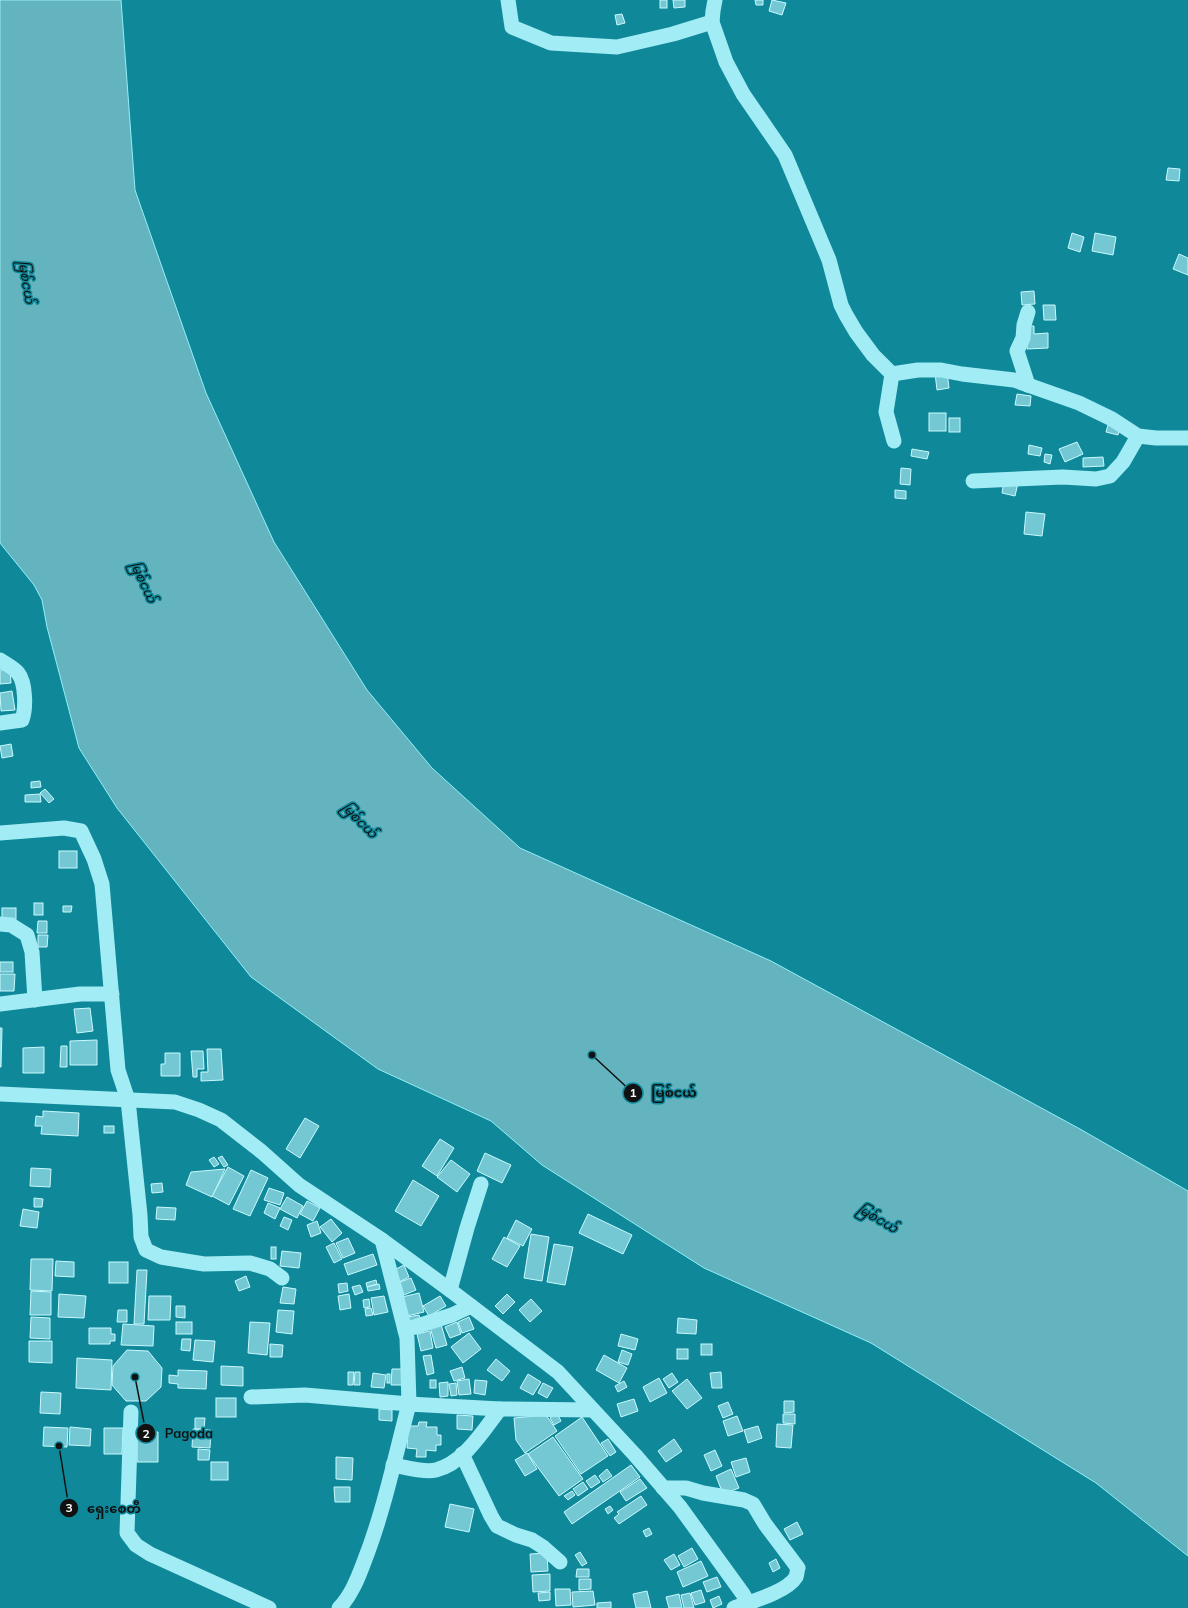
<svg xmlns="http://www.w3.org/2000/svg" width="1188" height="1608" font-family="Mulish,'Noto Sans Myanmar',sans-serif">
	<rect width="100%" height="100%" fill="#0f8899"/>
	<path fill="#64b4bf" stroke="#92eff8" d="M0 0H121L135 190 206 393 274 542 367 690 432 768 520 848 771 961 1080 1129 1188 1191V1556L1096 1483 871 1343 704 1268 542 1165 491 1121 378 1069 251 977 117 808 79 748 47 627 42 600 34 585 0 543Z"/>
	<g fill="#73c8d3" stroke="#c9f9fe">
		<rect x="660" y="0" width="7" height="8"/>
		<path d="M673 0H685V7L674 8Z"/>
		<path d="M755 0H763V5H756Z"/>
		<path d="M772 0 786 3 782 15 769 11Z"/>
		<path d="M622 14 625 23 617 25 615 15Z"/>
		<path d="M1168 168 1180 169 1179 181 1166 180Z"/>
		<path d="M1072 233 1084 237 1080 252 1068 248Z"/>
		<path d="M1095 233 1116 237 1113 255 1092 251Z"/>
		<path d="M1179 254 1188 258V275L1173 269Z"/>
		<path d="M1034 291 1035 304 1022 305 1021 292Z"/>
		<path d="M1043 305H1055L1056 320H1044Z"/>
		<path d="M1027 326H1034V334L1048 333V348L1027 349Z"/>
		<path d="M947 372 949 388 937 390 935 373Z"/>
		<path d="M1017 394 1031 396 1030 406 1015 405Z"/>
		<rect x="929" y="413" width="17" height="18"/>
		<rect x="949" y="418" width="11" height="14"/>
		<path d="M1108 425 1120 428 1118 435 1106 432Z"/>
		<path d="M1077 442 1083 454 1065 462 1059 449Z"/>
		<path d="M1029 445 1042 448 1040 456 1028 454Z"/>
		<path d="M912 449 929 452 927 459 911 456Z"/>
		<path d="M1045 454 1052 455 1050 464 1044 462Z"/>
		<path d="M1103 457 1104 466 1083 467V458Z"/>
		<path d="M901 468 911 469 910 485 900 484Z"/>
		<path d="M1004 481 1018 483 1015 496 1002 493Z"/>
		<path d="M895 490 906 491V499L895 498Z"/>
		<path d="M1026 512 1045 514 1042 536 1024 534Z"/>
		<path d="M10 669 11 683 0 684V670Z"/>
		<path d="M12 691 15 710 1 711 0 693Z"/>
		<path d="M11 744 13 756 2 758 0 746Z"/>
		<path d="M40 781 41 787 31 788V782Z"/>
		<path d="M45 789 54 799 49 803 40 793Z"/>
		<path d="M40 794 41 802H25V795Z"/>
		<rect x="59" y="851" width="18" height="17"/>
		<rect x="34" y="903" width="9" height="12"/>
		<path d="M63 906H72L71 912H63Z"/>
		<rect x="2" y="908" width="14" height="11"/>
		<path d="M38 921H47V933H37Z"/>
		<path d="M38 935H48L47 947H38Z"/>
		<rect x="0" y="962" width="13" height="10"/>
		<path d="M0 974H15L14 991H0Z"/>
		<path d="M90 1008 93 1031 77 1033 74 1009Z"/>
		<path d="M0 1028H2L1 1067H0Z"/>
		<path d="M97 1040V1065H70V1041Z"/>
		<path d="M61 1046H67V1067H60Z"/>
		<path d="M44 1047V1073H23V1048Z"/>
		<path d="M207 1049H221L223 1080 201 1081V1072H208Z"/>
		<path d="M191 1051H203L204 1069H197V1077H193Z"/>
		<path d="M165 1053H180V1076H161V1064H165Z"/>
		<path d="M43 1111 79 1113 78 1136 41 1134 42 1126H35L36 1116 43 1117Z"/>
		<path d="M305 1118 319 1126 300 1158 286 1149Z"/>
		<rect x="104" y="1126" width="10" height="7"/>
		<path d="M440 1139 454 1148 437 1176 422 1166Z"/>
		<path d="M485 1153 511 1165 502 1183 477 1171Z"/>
		<path d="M222 1156 228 1165 224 1167 218 1158Z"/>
		<path d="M214 1157 219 1164 214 1167 209 1160Z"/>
		<path d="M451 1160 470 1174 457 1192 437 1177Z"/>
		<path d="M228 1167 244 1176 229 1205 212 1196Z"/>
		<path d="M31 1168 51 1169 50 1187 30 1186Z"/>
		<path d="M225 1169 212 1197 186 1185 191 1172Z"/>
		<path d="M251 1170 268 1178 250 1216 233 1209Z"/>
		<path d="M413 1180 439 1196 421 1226 395 1211Z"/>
		<path d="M162 1183 163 1192 152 1193 151 1184Z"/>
		<path d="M269 1188 284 1193 280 1205 264 1200Z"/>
		<path d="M287 1197 303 1206 297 1218 280 1209Z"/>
		<path d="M34 1198 43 1199 42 1207H34Z"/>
		<path d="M307 1201 320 1208 313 1221 300 1214Z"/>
		<path d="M268 1203 280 1208 275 1219 264 1213Z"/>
		<path d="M157 1207 176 1208 175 1220 156 1219Z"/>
		<path d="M23 1209 39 1212 37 1228 20 1226Z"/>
		<path d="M588 1214 632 1235 623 1254 579 1233Z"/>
		<path d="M284 1217 292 1220 288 1230 280 1226Z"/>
		<path d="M331 1219 342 1233 332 1242 320 1227Z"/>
		<path d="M516 1220 532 1229 523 1246 507 1238Z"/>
		<path d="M317 1221 321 1233 311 1237 307 1225Z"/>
		<path d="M531 1234 549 1237 542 1281 524 1278Z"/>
		<path d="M504 1237 520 1246 507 1267 492 1259Z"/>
		<path d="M348 1238 355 1253 343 1258 336 1243Z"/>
		<path d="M334 1243 342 1259 334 1263 326 1247Z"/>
		<path d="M554 1244 573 1247 565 1285 547 1282Z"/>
		<rect x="271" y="1247" width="5" height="12"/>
		<path d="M282 1251 301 1253 299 1268 280 1266Z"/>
		<path d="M373 1254 377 1265 348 1275 344 1264Z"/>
		<path d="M31 1259H53L52 1291 30 1290Z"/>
		<path d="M56 1261 74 1262V1277L55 1276Z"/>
		<rect x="109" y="1262" width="19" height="21"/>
		<path d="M404 1265 409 1277 399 1282 394 1270Z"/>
		<path d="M137 1270H147L144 1324H134Z"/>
		<path d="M246 1276 250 1287 239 1291 235 1281Z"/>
		<path d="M411 1278 416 1290 404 1295 400 1282Z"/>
		<path d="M376 1280 377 1284 367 1287 366 1283Z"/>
		<path d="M347 1283 348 1291 339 1293 338 1284Z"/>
		<path d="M379 1284 380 1289 368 1291 367 1287Z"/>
		<path d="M360 1285 363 1292 355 1295 352 1287Z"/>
		<path d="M283 1287 296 1289 294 1304 280 1303Z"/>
		<path d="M31 1291 51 1292V1315H30Z"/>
		<path d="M419 1293 424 1312 407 1316 402 1297Z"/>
		<path d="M59 1294 86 1296 84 1318 58 1317Z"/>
		<path d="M349 1294 351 1308 340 1310 338 1296Z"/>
		<path d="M507 1294 515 1302 503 1314 495 1306Z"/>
		<path d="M149 1296H171L170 1320H148Z"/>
		<path d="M384 1296 388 1312 374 1315 371 1298Z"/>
		<path d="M440 1296 446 1306 429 1316 423 1306Z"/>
		<path d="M369 1299 370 1307 364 1308 363 1300Z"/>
		<path d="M531 1299 542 1311 530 1322 519 1310Z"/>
		<path d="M176 1306H185V1318L176 1317Z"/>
		<path d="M371 1308 373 1315 366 1316 365 1309Z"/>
		<path d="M118 1310H127V1322H117Z"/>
		<path d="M278 1310 294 1311 292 1334 276 1332Z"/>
		<path d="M419 1315 421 1323 409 1326 407 1317Z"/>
		<path d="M31 1317 50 1318V1339L30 1338Z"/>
		<path d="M469 1317 474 1329 462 1333 458 1322Z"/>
		<path d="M678 1318 697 1320 696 1334 677 1333Z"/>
		<rect x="176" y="1322" width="16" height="12"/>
		<path d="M250 1322 270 1323 267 1355 248 1353Z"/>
		<path d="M457 1322 461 1334 450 1338 445 1327Z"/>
		<path d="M123 1324 154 1326 153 1346 121 1345Z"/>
		<path d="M441 1324 447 1345 436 1348 430 1327Z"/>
		<path d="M89 1328H111V1334H115V1341H110V1344H89Z"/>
		<path d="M430 1331 433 1348 421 1351 417 1334Z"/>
		<path d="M469 1333 481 1349 463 1363 451 1347Z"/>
		<path d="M621 1334 638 1339 635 1350 618 1346Z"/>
		<path d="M182 1339H191L190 1351 181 1350Z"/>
		<path d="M195 1340 215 1341 213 1362 193 1360Z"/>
		<path d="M29 1341H52V1363L29 1362Z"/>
		<path d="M270 1344 283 1345 282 1357H270Z"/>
		<rect x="701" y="1344" width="11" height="11"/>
		<rect x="677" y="1349" width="11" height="10"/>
		<path d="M127 1350 148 1351 162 1368 161 1387 146 1401H126L112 1385 113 1366Z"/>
		<path d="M622 1350 632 1354 628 1365 618 1362Z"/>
		<path d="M431 1355 434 1373 427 1375 423 1356Z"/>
		<path d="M604 1355 627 1368 619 1383 596 1370Z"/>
		<path d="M77 1358 112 1360 111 1390 76 1388Z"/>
		<path d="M496 1359 510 1371 502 1381 487 1370Z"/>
		<path d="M221 1366 243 1367V1386L221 1385Z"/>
		<path d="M462 1367 465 1378 454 1381 450 1371Z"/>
		<path d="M392 1369H404L403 1385H391Z"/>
		<path d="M178 1370 207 1371 206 1389 178 1388V1384L169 1383V1375L178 1376Z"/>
		<path d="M348 1372H354L353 1385H348Z"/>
		<path d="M355 1372H360V1385H354Z"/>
		<path d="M721 1372 722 1388H712L710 1373Z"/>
		<path d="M373 1373 386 1375 384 1388 371 1387Z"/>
		<path d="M672 1373 678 1382 669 1388 663 1379Z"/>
		<rect x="387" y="1374" width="3" height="9"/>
		<path d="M528 1374 541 1382 533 1395 520 1388Z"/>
		<path d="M659 1378 667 1393 650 1402 643 1387Z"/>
		<path d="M469 1379 471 1394 459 1395 457 1381Z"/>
		<path d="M687 1379 702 1398 687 1409 672 1391Z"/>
		<rect x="430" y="1380" width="6" height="8"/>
		<path d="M475 1380 487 1381 485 1395 474 1393Z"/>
		<path d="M624 1381 627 1387 618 1392 615 1386Z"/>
		<path d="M448 1382V1396L440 1397 439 1383Z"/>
		<path d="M456 1383 457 1395 451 1396 449 1384Z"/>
		<path d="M543 1383 553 1388 547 1398 538 1393Z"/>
		<path d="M41 1392 61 1393 60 1414 40 1413Z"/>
		<rect x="216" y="1398" width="20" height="19"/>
		<path d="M634 1399 638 1411 621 1417 617 1404Z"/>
		<path d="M784 1401H794V1412L784 1413Z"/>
		<path d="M728 1402 733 1414 723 1418 718 1406Z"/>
		<path d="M379 1409 392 1410V1421L379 1420Z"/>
		<path d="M557 1413 561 1421 554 1425 550 1418Z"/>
		<path d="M783 1414H795V1424L783 1423Z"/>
		<path d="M457 1415 473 1416 472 1430 457 1429Z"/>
		<path d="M546 1415 557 1431 525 1453 516 1440 514 1418Z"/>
		<path d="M737 1416 743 1431 728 1436 723 1421Z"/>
		<path d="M582 1417 608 1456 581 1474 555 1436Z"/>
		<path d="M195 1418H205L204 1429H195Z"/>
		<path d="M419 1422H427L426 1427H437V1435H441V1445H436V1451L426 1450V1457H416L417 1449 407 1448 408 1426H418Z"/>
		<path d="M777 1424 793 1425 791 1448 776 1447Z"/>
		<path d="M758 1426 762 1438 748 1443 744 1430Z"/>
		<path d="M44 1427 68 1428 67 1447 43 1446Z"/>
		<path d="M70 1427 91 1429 90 1446 69 1445Z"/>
		<path d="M145 1427H152V1432H158V1462H137V1431H145Z"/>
		<path d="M104 1428H123L122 1454H104Z"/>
		<path d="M193 1429 211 1430 210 1448 192 1447Z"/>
		<path d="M553 1437 583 1479 559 1496 528 1454Z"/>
		<path d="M608 1439 616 1452 610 1456 601 1443Z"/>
		<path d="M674 1439 682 1451 666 1462 658 1451Z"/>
		<path d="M198 1449 210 1450 209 1460H198Z"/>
		<path d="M715 1450 722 1466 711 1471 704 1455Z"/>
		<path d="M527 1453 537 1469 525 1476 515 1460Z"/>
		<path d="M336 1457 353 1458 352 1480 336 1479Z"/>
		<path d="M746 1458 750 1472 736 1477 731 1462Z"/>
		<rect x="211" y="1462" width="17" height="18"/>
		<path d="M631 1465 640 1477 572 1524 564 1512Z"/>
		<path d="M607 1469 612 1476 603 1482 599 1476Z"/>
		<path d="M731 1469 739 1488 723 1494 716 1476Z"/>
		<path d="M595 1475 600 1482 591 1488 586 1481Z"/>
		<path d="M640 1479 647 1488 626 1501 620 1492Z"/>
		<path d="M583 1482 588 1489 578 1496 573 1489Z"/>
		<path d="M334 1487H350V1502H335Z"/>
		<path d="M572 1491 575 1495 568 1500 564 1496Z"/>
		<path d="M641 1496 647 1505 619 1524 614 1518 619 1514 617 1512Z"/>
		<path d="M450 1504 474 1509 469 1532 445 1527Z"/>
		<path d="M610 1506 613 1510 608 1514 605 1509Z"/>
		<path d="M797 1522 803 1534 790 1540 784 1529Z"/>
		<path d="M649 1528 652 1534 646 1537 643 1531Z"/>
		<path d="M692 1548 698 1559 684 1567 678 1556Z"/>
		<path d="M580 1552 587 1563 582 1566 575 1555Z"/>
		<path d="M547 1553 548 1571 531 1572 530 1554Z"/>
		<path d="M674 1554 680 1565 671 1570 664 1560Z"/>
		<path d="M776 1559 780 1568 773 1572 769 1563Z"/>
		<path d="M701 1561 708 1576 683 1587 677 1572Z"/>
		<path d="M577 1569H589V1577H576Z"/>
		<path d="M550 1574V1591L533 1592 532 1575Z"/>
		<path d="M717 1577 721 1587 707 1592 703 1582Z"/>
		<path d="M579 1579H591V1589L579 1590Z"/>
		<path d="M555 1589H570L571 1605 556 1606Z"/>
		<path d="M701 1590 705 1602 695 1605 691 1593Z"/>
		<path d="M593 1591 595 1605 573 1607 572 1592Z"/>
		<path d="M647 1591 651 1608H636L633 1594Z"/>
		<path d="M550 1592V1600L539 1601 538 1593Z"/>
		<path d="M690 1593 694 1608H684L681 1595Z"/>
		<path d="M679 1594 682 1608H669L666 1597Z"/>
		<path d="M719 1596 722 1604 713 1608 710 1600Z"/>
		<path d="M611 1602V1608H597V1603Z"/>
	</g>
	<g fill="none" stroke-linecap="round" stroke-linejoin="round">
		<g stroke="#a1ecf5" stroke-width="15">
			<path d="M508 0 512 27 551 43 617 47 673 34 712 22"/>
			<path d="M715 0 713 11 712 22 726 62 743 94 785 155 829 260 841 305 846 315 856 332 873 355 892 374 918 370H941L962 374 1014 380 1079 403 1112 419 1138 436 1156 438H1188"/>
			<path d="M1028 312 1024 325 1023 338 1017 351 1028 385"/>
			<path d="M892 374 886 412 894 441"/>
			<path d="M973 481 1063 477 1096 479 1110 476 1123 462 1138 436"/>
			<path d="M0 660C6 664 14 668 18 673 26 683 26 709 22 720L0 723"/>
			<path d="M0 833 64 828 81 831 94 859 102 884 118 1070 128 1100 140 1215 141 1237 146 1250 161 1257 204 1264 250 1263 270 1269 282 1278"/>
			<path d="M0 924 11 925 27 935 32 952 35 1000"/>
			<path d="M0 1004 80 994H112"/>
			<path d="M0 1094 175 1102 199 1110 221 1120 262 1152 299 1185 382 1240 450 1290 558 1372 635 1455 680 1507 743 1594 748 1603V1608"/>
			<path d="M450 1290 467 1228 481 1184"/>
			<path d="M405 1330 452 1315 471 1306"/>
			<path d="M251 1397 305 1395 409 1404 407 1338 382 1240"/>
			<path d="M131 1412 127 1533 136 1545 150 1554 269 1608"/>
			<path d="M462 1454 491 1516 497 1526 516 1535 532 1540 543 1547 560 1562"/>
			<path d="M393 1465C404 1467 425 1473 436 1470 464 1463 483 1431 500 1409"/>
			<path d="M663 1488H686L703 1493 744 1500 753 1504 765 1524 798 1568C797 1570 797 1575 796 1577 787 1592 750 1602 734 1608"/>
			<path d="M339 1608C351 1596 358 1578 364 1562 384 1511 395 1457 409 1404L500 1409 593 1410"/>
		</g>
	</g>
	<g text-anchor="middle" stroke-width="3" stroke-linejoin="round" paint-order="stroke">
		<g font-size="13" font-style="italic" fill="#111" stroke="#0f8899">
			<text transform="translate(27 282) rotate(81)" y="5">မြစ်ငယ်</text>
			<text transform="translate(144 582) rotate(65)" y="5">မြစ်ငယ်</text>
			<text transform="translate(360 820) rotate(45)" y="5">မြစ်ငယ်</text>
			<text transform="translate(878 1218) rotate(30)" y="5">မြစ်ငယ်</text>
		</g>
	</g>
	<path fill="none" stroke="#111" stroke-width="1.5" d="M592 1055L633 1093M135 1377L146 1433M59 1446L69 1508"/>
	<g fill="#111" stroke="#0f8899" stroke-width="1.5">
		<circle cx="592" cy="1055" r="4"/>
		<circle cx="135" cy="1377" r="4"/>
		<circle cx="59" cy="1446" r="4"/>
		<circle cx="633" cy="1093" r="10"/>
		<circle cx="146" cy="1433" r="10"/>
		<circle cx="69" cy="1508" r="10"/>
	</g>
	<g font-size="12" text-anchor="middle" font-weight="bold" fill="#fff">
		<text x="633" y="1097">1</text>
		<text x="146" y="1438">2</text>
		<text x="69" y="1512">3</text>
	</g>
	<g font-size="13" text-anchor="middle" font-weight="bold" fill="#111" stroke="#0f8899" stroke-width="3" stroke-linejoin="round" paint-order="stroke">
		<text x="674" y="1097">မြစ်ငယ်</text>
		<text x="189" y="1438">Pagoda</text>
		<text x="114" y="1513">ရှေးစေတီ</text>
	</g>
</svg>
